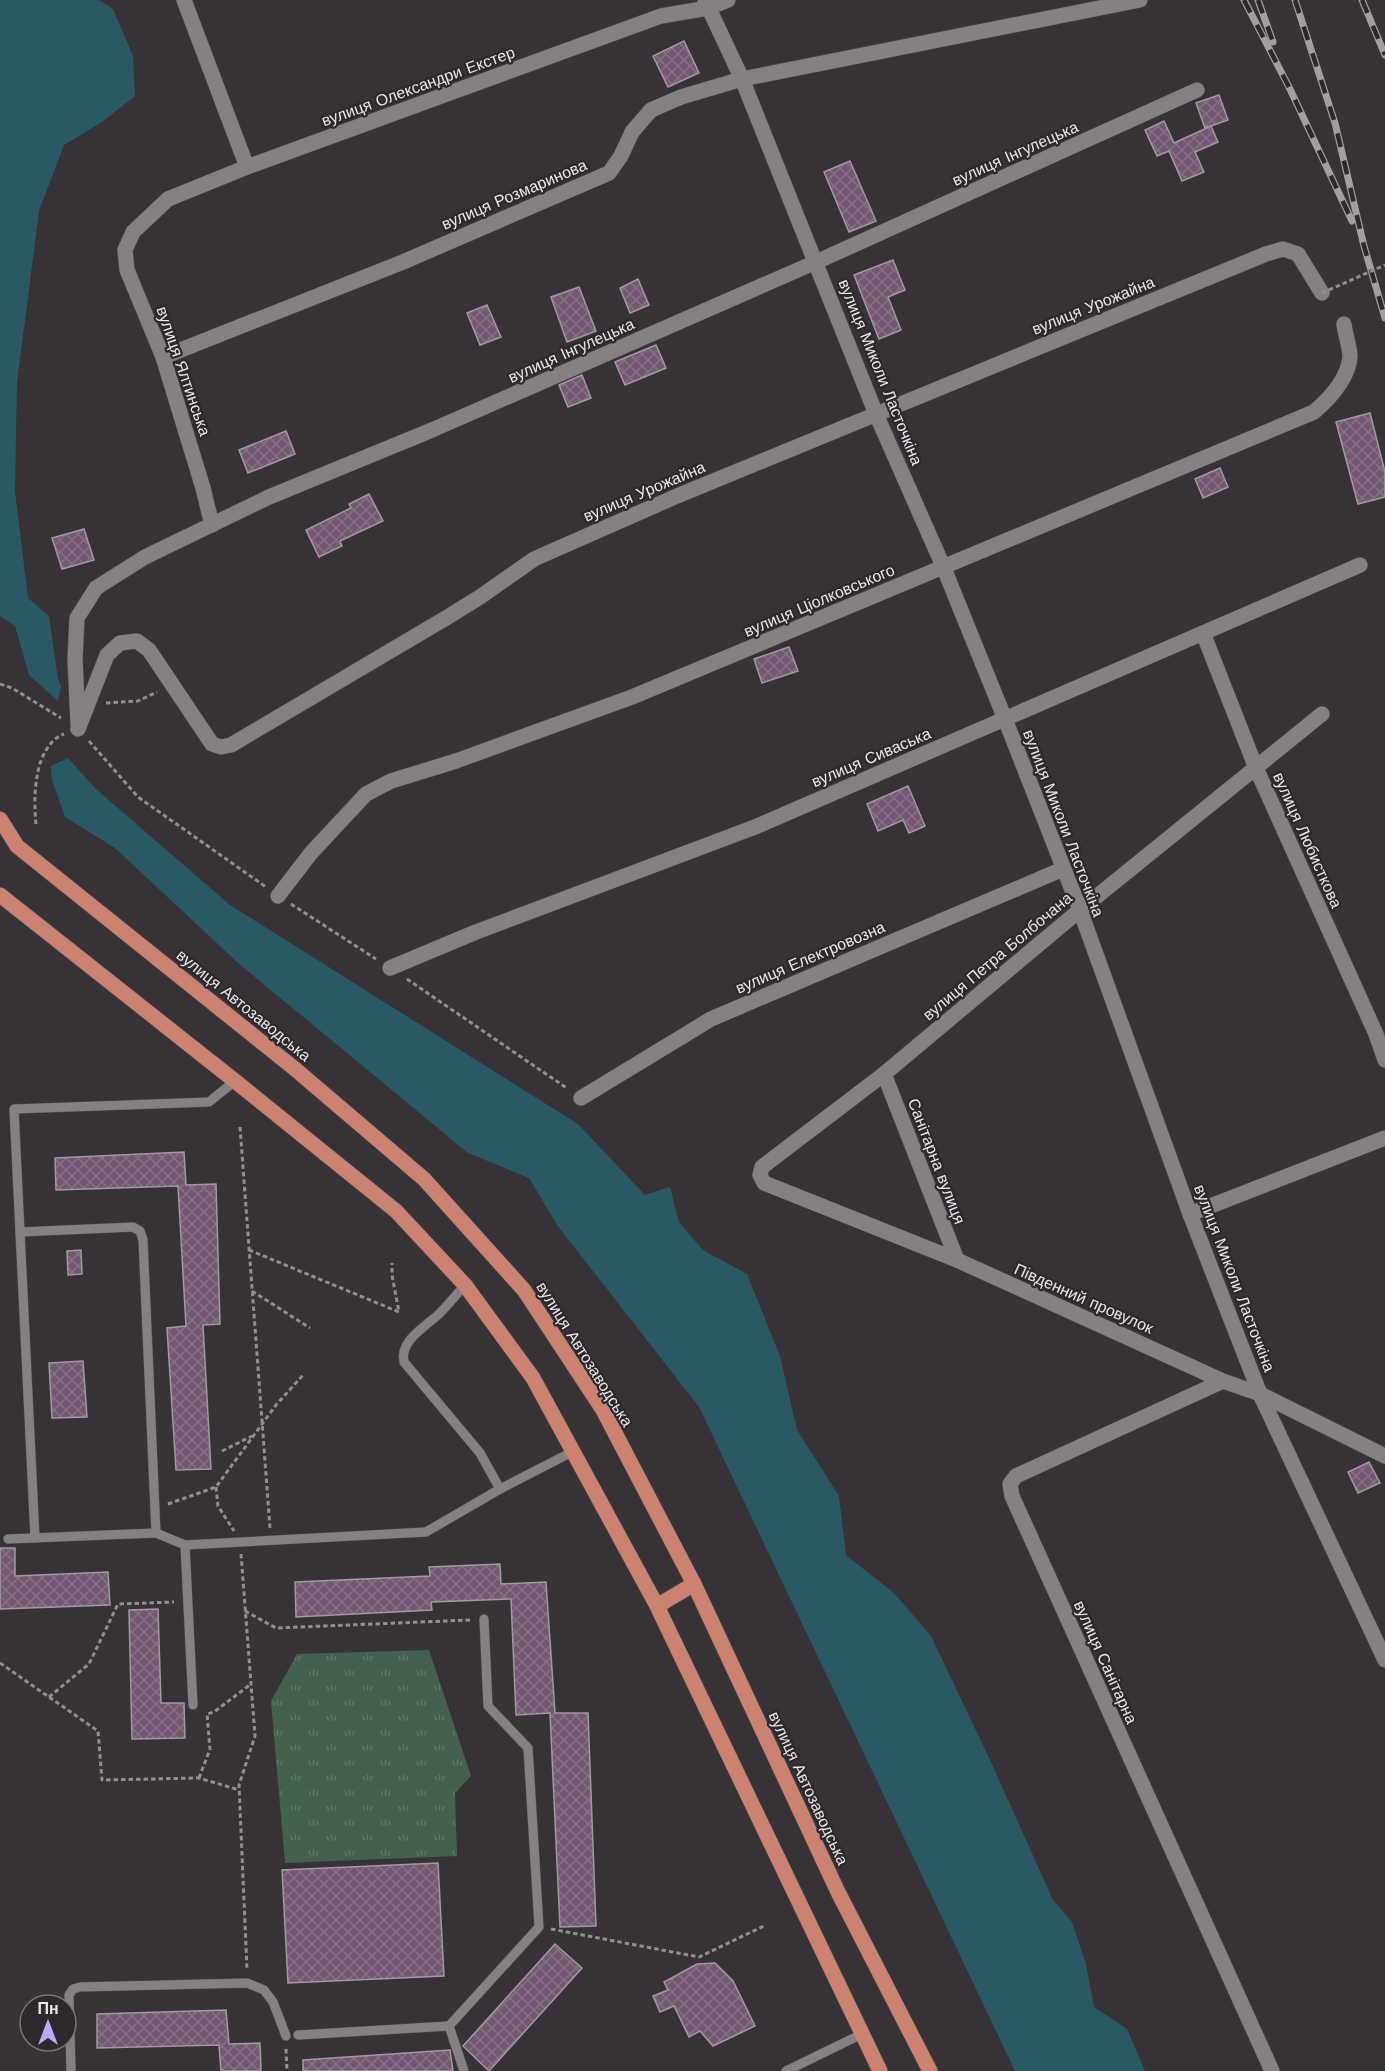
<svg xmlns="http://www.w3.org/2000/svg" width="1385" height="2071" font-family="'Work Sans',sans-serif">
	<defs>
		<pattern id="park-tufts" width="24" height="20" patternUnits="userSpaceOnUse" patternTransform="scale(1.5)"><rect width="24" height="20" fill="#43614d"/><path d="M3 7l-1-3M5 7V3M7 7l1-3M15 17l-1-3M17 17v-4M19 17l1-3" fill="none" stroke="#5e7867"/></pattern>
		<pattern id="building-cross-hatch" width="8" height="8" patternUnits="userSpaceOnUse" patternTransform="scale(1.5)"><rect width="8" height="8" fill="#735872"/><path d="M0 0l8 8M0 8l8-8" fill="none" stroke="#877086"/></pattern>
	</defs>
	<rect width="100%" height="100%" fill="#363236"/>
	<path fill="url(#park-tufts)" d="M429 1650 471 1776 455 1793 457 1856 285 1863 271 1701 297 1654Z"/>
	<g fill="#295962">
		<path d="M0 0H99L113 9 133 56 135 96 102 122 64 145 39 211 17 383 15 491 28 598 49 616 58 679 61 686 58 701 29 675 15 626 0 616Z"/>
		<path d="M68 758 96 789 230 905 578 1124 645 1195 670 1187 679 1222 703 1250 747 1274 780 1356 797 1430 839 1496 846 1555 894 1593 931 1636 991 1762 1053 1900 1072 1922 1086 1964 1094 2007 1127 2029 1145 2071H1015L699 1407 557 1225 529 1178 468 1153 238 963 115 848 65 817 52 780 51 766Z"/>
	</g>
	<g fill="url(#building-cross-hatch)" stroke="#9f9b9f" stroke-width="1.5">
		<path d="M684 41 699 73 668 87 653 56Z"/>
		<path d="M1219 95 1228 120 1205 128 1196 103Z"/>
		<path d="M1164 121 1174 143 1211 126 1218 142 1195 152 1204 172 1182 181 1169 151 1157 156 1145 130Z"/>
		<path d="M850 161 876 221 849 232 824 172Z"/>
		<path d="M893 260 905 290 888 297 901 330 879 339 854 275Z"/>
		<path d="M638 279 649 305 630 313 620 288Z"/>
		<path d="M579 287 596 331 567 342 551 297Z"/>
		<path d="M487 305 501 337 480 345 467 313Z"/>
		<path d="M656 345 666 368 625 385 615 362Z"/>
		<path d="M582 375 591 398 568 407 559 385Z"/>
		<path d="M1370 413 1385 472V497L1358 504 1336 422Z"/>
		<path d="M286 431 295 454 248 473 239 450Z"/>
		<path d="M1220 468 1228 487 1203 498 1195 479Z"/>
		<path d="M369 494 383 521 340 541 342 546 319 557 306 530 351 508 349 504Z"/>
		<path d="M84 529 94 560 62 569 52 538Z"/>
		<path d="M789 647 798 671 762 683 754 659Z"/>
		<path d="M908 786 925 826 909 833 903 820 878 831 867 804Z"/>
		<path d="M184 1152 186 1185 216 1184 220 1324 203 1325 211 1469 176 1470 167 1328 186 1326 178 1186 56 1190 55 1158Z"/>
		<path d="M81 1250 82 1274 68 1275 67 1251Z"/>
		<path d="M83 1361 87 1417 52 1418 49 1363Z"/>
		<path d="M1369 1462 1380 1483 1358 1493 1348 1472Z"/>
		<path d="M0 1548H15V1576L108 1572 110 1605 0 1609Z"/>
		<path d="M500 1564 501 1584 546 1582 555 1713H588L596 1926 560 1927 550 1713 516 1715 511 1599 431 1602 432 1610 296 1617 295 1582 430 1576 429 1567Z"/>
		<path d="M158 1609 161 1703H184L185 1738 132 1739 129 1610Z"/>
		<path d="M438 1863 444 1976 288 1983 282 1870Z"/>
		<path d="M555 1944 582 1968 489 2071 463 2046Z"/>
		<path d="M715 1963 733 1981 755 2026 713 2046 700 2031 689 2037 674 2006 660 2012 653 1996 668 1990 664 1982 697 1964Z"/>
		<path d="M226 2010 229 2044 260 2043 261 2071H221L219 2045 97 2048V2014Z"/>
		<path d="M450 2050 453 2071H303V2060Z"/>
	</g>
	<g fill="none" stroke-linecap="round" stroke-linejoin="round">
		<g stroke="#525052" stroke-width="10">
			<g id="service">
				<path d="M20 1232 35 1538"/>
				<path d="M465 1285C456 1295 448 1305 439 1314 425 1327 399 1341 404 1362L480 1453 500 1489"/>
				<path d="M8 1539 156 1533"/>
				<path d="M185 1545 426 1532 500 1489 572 1452"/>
				<path d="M193 1705 185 1545 156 1533 143 1240 140 1231 133 1227 20 1232 14 1109 209 1102 235 1081"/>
				<path d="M449 2026 539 1927 528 1748 488 1706 484 1619"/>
				<path d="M298 2035 449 2026 464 2071"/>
				<path d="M71 2071 69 1995 73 1989 80 1987 247 1983 264 1990 273 2002 286 2036"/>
				<path d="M786 2071 862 2034"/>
			</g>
		</g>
		<g stroke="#525052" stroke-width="16">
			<g id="minor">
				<path d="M184 0 247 167"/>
				<path d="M163 357 403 262 609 173 621 156 632 132 651 110 681 97 742 79 1140 0"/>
				<path d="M212 525 203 488 163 357 127 270 125 250 133 232 168 199 247 167 661 16 708 8 728 0"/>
				<path d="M1203 633 1256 768 1376 1034 1385 1060"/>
				<path d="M1322 714 1080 910 884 1074 762 1167 760 1175 764 1183 957 1260 1223 1381 1260 1394 1385 1456"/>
				<path d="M78 724 75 659 77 618 96 588 145 557 269 497 432 430 816 262 1197 90"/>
				<path d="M78 729 107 655 120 643 137 641 149 650 212 744 221 747 231 745 446 618 480 597 534 559 677 496 1266 254 1283 249 1298 254 1322 293"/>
				<path d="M278 896 311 853 366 794 391 781 456 761 632 697 1314 412C1329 399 1348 379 1350 357 1350 347 1345 334 1344 324"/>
				<path d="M390 968 476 932 755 827 1360 565"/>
				<path d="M884 1074 957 1260"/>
				<path d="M581 1098 711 1019 1063 869"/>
				<path d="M1190 1214 1385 1138"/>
				<path d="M1223 1381 1016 1476 1010 1484 1012 1496 1272 2071"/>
			</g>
		</g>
		<g stroke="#525052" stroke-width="16">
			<path id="tertiary" d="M705 0 742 79 876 414 943 566 1005 719 1080 910 1190 1214 1260 1394 1385 1660"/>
		</g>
		<g stroke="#525052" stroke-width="16">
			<g id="primary">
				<path d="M0 819 17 846 295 1069 424 1179 524 1290 603 1410 694 1584 838 1892 930 2071"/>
				<path d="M0 895 235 1081 396 1211 465 1285 533 1378 657 1606 880 2071"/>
				<path d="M657 1606 694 1584"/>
			</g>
		</g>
		<g stroke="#928f92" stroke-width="3" stroke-dasharray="4.5 3" stroke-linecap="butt">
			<path d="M0 684 12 688 61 718"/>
			<path d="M106 703 138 701 157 692"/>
			<path d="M89 741 138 797 266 887"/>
			<path d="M36 824C33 796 34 746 64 734"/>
			<path d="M291 904 376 959"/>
			<path d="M407 979 568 1089"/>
			<path d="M240 1127 270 1528"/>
			<path d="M249 1250 399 1312 392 1275V1263"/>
			<path d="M252 1291 310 1328"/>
			<path d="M222 1451 252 1436"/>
			<path d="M216 1487 218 1506 234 1531"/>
			<path d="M168 1504 216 1487 276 1405 304 1374"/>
			<path d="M241 1554 255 1736 239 1785 247 1970"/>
			<path d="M245 1611 276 1628 470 1620"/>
			<path d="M0 1663 98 1731 102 1780 199 1778 239 1790"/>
			<path d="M49 1697 89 1664 118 1604 174 1602"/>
			<path d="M199 1778 210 1749 207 1714 214 1712 251 1684"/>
			<path d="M551 1929 699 1957 764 1926"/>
			<path d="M286 2049 287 2071"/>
		</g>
		<use href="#service" stroke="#858084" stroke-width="9"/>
		<use href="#minor" stroke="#858084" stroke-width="15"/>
		<use href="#tertiary" stroke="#858084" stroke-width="15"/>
		<use href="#primary" stroke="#cc8270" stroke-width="15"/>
		<g stroke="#a29fa2" stroke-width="7">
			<g id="rail">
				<path d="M1244 0 1289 87 1352 221"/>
				<path d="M1258 0 1273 42"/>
				<path d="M1295 0 1335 123 1364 246 1385 318"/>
				<path d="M1362 0 1385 55"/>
			</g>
		</g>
		<use href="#rail" stroke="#2c282c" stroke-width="4.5" stroke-dasharray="14" stroke-linecap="butt"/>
		<path stroke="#928f92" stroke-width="3" stroke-dasharray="4.5 3" stroke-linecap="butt" d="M1322 293 1385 265"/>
	</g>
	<g text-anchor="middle" stroke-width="4.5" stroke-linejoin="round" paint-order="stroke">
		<g font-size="16" fill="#eae8ea" stroke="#2c282c">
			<text transform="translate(418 86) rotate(-20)" y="6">вулиця Олександри Екстер</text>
			<text transform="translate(1015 153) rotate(-24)" y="6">вулиця Інгулецька</text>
			<text transform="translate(514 194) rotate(-23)" y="6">вулиця Розмаринова</text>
			<text transform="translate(1093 305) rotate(-22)" y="6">вулиця Урожайна</text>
			<text transform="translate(571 350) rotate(-24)" y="6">вулиця Інгулецька</text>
			<text transform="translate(184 371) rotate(71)" y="6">вулиця Ялтинська</text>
			<text transform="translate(881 372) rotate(68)" y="6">вулиця Миколи Ласточкіна</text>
			<text transform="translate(644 491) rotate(-23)" y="6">вулиця Урожайна</text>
			<text transform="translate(819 600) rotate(-23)" y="6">вулиця Ціолковського</text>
			<text transform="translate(871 757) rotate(-23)" y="6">вулиця Сиваська</text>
			<text transform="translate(1064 823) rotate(69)" y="6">вулиця Миколи Ласточкіна</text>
			<text transform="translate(1308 840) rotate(66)" y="6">вулиця Любисткова</text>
			<text transform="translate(997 956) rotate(-40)" y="6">вулиця Петра Болбочана</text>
			<text transform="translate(810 957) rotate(-23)" y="6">вулиця Електровозна</text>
			<text transform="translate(244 1005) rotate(39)" y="6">вулиця Автозаводська</text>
			<text transform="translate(937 1161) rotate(69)" y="6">Санітарна вулиця</text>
			<text transform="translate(1235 1278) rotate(69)" y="6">вулиця Миколи Ласточкіна</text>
			<text transform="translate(1084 1298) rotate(24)" y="6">Південний провулок</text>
			<text transform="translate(585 1354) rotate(58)" y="6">вулиця Автозаводська</text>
			<text transform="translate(1106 1662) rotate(66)" y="6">вулиця Санітарна</text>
			<text transform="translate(809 1788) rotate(65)" y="6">вулиця Автозаводська</text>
		</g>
	</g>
	<g transform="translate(48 2023)"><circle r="28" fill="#2c282c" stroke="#787578" stroke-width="1.5"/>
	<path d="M0-4.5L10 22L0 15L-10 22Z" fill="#bda9f5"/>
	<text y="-9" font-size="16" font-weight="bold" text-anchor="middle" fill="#eae8ea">Пн</text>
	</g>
</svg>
